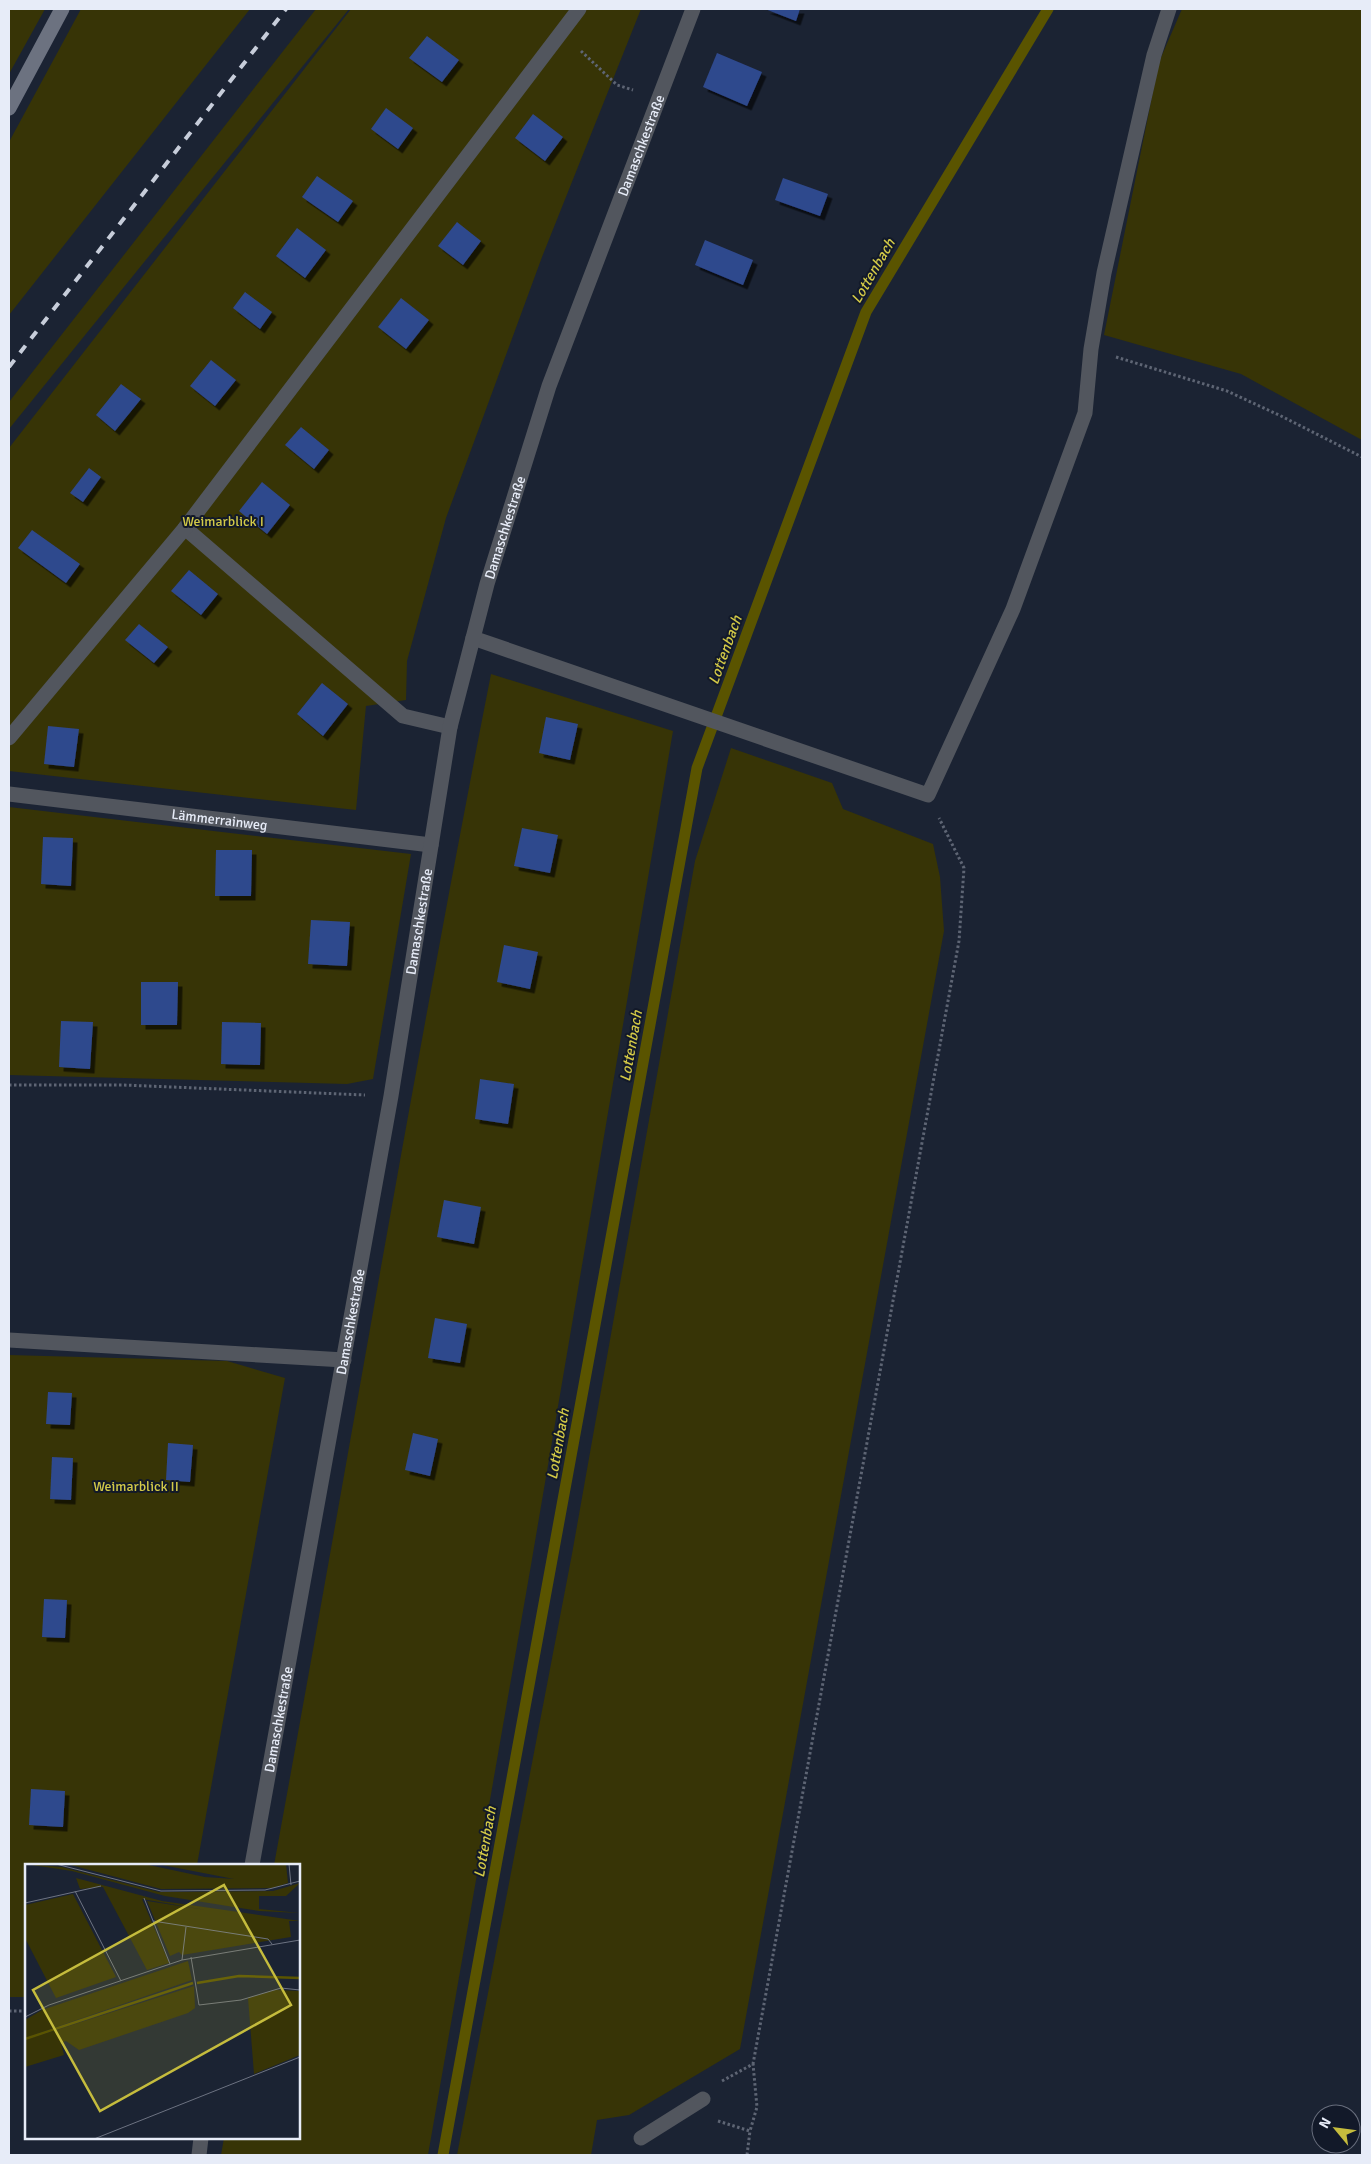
<svg xmlns="http://www.w3.org/2000/svg" width="1371" height="2164" font-family="Signika,sans-serif">
	<defs>
		<filter id="shadow"><feDropShadow dx="4.5" dy="4.5" stdDeviation="0" flood-color="#0009"/></filter>
	</defs>
	<rect width="100%" height="100%" fill="#1b2333"/>
	<g fill="#373406">
		<path d="M9 9H45L9 74Z"/>
		<path d="M81 9H250L9 315V142Z"/>
		<path d="M316 9H349L9 429V402Z"/>
		<path d="M351 9H641L542 257 446 518 407 661 406 700 366 706 356 810 9 771V448Z"/>
		<path d="M1182 9H1362V440L1241 374 1104 335 1159 62Z"/>
		<path d="M491 674 673 731 531 1565 428 2155H221L224 2138H299V1865H274C347 1468 413 1070 491 674Z"/>
		<path d="M731 748 832 783 843 809 933 844 940 877 944 931 740 2049 629 2115 597 2120 591 2155H457L572 1554 695 861Z"/>
		<path d="M9 807 411 854 373 1079 347 1084 9 1075Z"/>
		<path d="M9 1355 227 1361 285 1378 197 1865H26V1997H9Z"/>
	</g>
	<g fill="none" stroke-linecap="round" stroke-linejoin="round">
		<path stroke="#5a5400" stroke-width="11" d="M443 2155 697 768 866 312 1048 9"/>
	</g>
	<g fill="#2f488d" filter="url(#shadow)">
		<path d="M765 9H800L796 21Z"/>
		<path d="M427 36 459 60 442 82 409 58Z"/>
		<path d="M717 53 762 72 747 106 703 87Z"/>
		<path d="M386 108 413 128 398 149 371 129Z"/>
		<path d="M533 114 563 137 545 161 515 138Z"/>
		<path d="M317 176 353 201 338 222 302 197Z"/>
		<path d="M783 178 828 194 820 216 775 200Z"/>
		<path d="M457 222 481 241 463 265 438 246Z"/>
		<path d="M297 228 326 250 305 278 276 256Z"/>
		<path d="M705 240 753 260 743 285 695 265Z"/>
		<path d="M245 292 272 312 260 329 233 308Z"/>
		<path d="M401 298 429 320 406 349 378 327Z"/>
		<path d="M211 360 236 380 215 406 190 386Z"/>
		<path d="M121 384 141 399 115 431 96 415Z"/>
		<path d="M301 427 329 450 314 469 285 445Z"/>
		<path d="M89 468 101 477 83 502 70 493Z"/>
		<path d="M262 482 290 505 267 534 239 511Z"/>
		<path d="M32 530 80 564 66 583 18 548Z"/>
		<path d="M189 570 218 594 201 615 171 591Z"/>
		<path d="M139 624 168 647 154 663 125 640Z"/>
		<path d="M322 683 348 704 323 736 297 714Z"/>
		<path d="M546 717 578 724 570 760 539 753Z"/>
		<path d="M48 726 79 729 74 767 44 764Z"/>
		<path d="M522 828 558 835 550 873 514 866Z"/>
		<path d="M43 837 73 838 71 886 41 884Z"/>
		<path d="M216 850H252L251 896H215Z"/>
		<path d="M311 920 350 922 347 966 308 964Z"/>
		<path d="M504 945 538 952 530 989 497 982Z"/>
		<path d="M141 982H178L177 1025H141Z"/>
		<path d="M61 1021 93 1022 90 1069 59 1067Z"/>
		<path d="M222 1022 261 1023 260 1065 221 1064Z"/>
		<path d="M480 1079 514 1084 508 1124 475 1119Z"/>
		<path d="M444 1200 481 1207 474 1244 437 1237Z"/>
		<path d="M435 1318 467 1324 460 1363 428 1358Z"/>
		<path d="M48 1392 72 1393 70 1425 46 1424Z"/>
		<path d="M413 1433 438 1439 430 1476 405 1470Z"/>
		<path d="M168 1443 193 1445 190 1482 166 1480Z"/>
		<path d="M52 1457 73 1458 71 1500 50 1499Z"/>
		<path d="M44 1599 67 1600 65 1638 42 1637Z"/>
		<path d="M31 1789 65 1791 63 1827 29 1825Z"/>
	</g>
	<g fill="none" stroke-linecap="round" stroke-linejoin="round">
		<g stroke="#5e6574" stroke-width="3" stroke-dasharray="2.5 2.5" stroke-linecap="butt">
			<path d="M581 51 617 85 633 90"/>
			<path d="M1116 357 1227 391 1281 416 1362 457"/>
			<path d="M9 1085H123L365 1095"/>
			<path d="M9 2011H26"/>
			<path d="M722 2081 753 2064 959 941 964 868 939 818"/>
			<path d="M718 2121 750 2131 757 2107 753 2064"/>
			<path d="M747 2155 750 2131"/>
		</g>
		<g stroke="#52565e" stroke-width="15">
			<path d="M185 528 403 716 450 727"/>
			<path d="M473 638 928 795 1013 609 1085 413 1091 349 1104 273 1154 55 1169 9"/>
			<path d="M9 738 185 528 579 9"/>
			<path id="s1" d="M9 794 431 845"/>
			<path d="M9 1340 344 1360"/>
			<path d="M641 2138 703 2099"/>
		</g>
		<g stroke="#52565e" stroke-width="15">
			<path id="s2" d="M252 1865 391 1096 450 727 487 584 549 386 693 9"/>
			<path d="M199 2155 201 2138"/>
		</g>
		<path stroke="#6c7280" stroke-width="15" d="M9 108 62 9"/>
		<path stroke="#c7cdda" stroke-width="4" stroke-dasharray="9 9" stroke-linecap="butt" d="M9 367 286 9"/>
	</g>
	<g text-anchor="middle" stroke-width="4" stroke-linejoin="round" paint-order="stroke">
		<g font-size="14" fill="#e7ecf8" stroke="#121929">
			<text dy="5" stroke="none"><textPath href="#s2" startOffset="1768">Damaschkestraße</textPath></text>
			<text dy="5" stroke="none"><textPath href="#s2" startOffset="1362">Damaschkestraße</textPath></text>
			<text dy="5" stroke="none"><textPath href="#s1" startOffset="212">Lämmerrainweg</textPath></text>
			<text dy="5" stroke="none"><textPath href="#s2" startOffset="958">Damaschkestraße</textPath></text>
			<text dy="5" stroke="none"><textPath href="#s2" startOffset="552">Damaschkestraße</textPath></text>
			<text dy="5" stroke="none"><textPath href="#s2" startOffset="148">Damaschkestraße</textPath></text>
		</g>
		<g font-size="14" fill="#d3ca48" stroke="#121929">
			<text x="223" y="526">Weimarblick I</text>
			<text x="136" y="1491">Weimarblick II</text>
		</g>
		<g font-size="15" font-style="italic" fill="#d3c947" stroke="#121929">
			<text transform="translate(873 271) rotate(-60)" y="5">Lottenbach</text>
			<text transform="translate(725 650) rotate(-70)" y="5">Lottenbach</text>
			<text transform="translate(631 1046) rotate(-80)" y="5">Lottenbach</text>
			<text transform="translate(558 1444) rotate(-80)" y="5">Lottenbach</text>
			<text transform="translate(485 1842) rotate(-80)" y="5">Lottenbach</text>
		</g>
	</g>
	<g transform="translate(25 1864)">
		<rect width="275" height="275" fill="#1b2333"/>
		<path d="M0 0 37 3 134 28 248 27 275 19 261 32H234V45L275 49 234 47 140 32 47 7ZM42 0H119L180 13 209 15 132 0H261L263 19 248 24 136 25ZM51 14 137 37 275 57H264L266 73 157 91 154 88 145 92 122 37 181 46 117 35 144 99 122 106 78 23 55 25ZM48 30 91 113 31 134 0 74V41ZM163 97 167 116 0 174V156L17 146ZM169 122 170 144 163 149 54 186 41 177 36 179 39 191 0 203V176ZM250 126 275 127V191L229 210 223 134Z" fill="#373406"/>
		<path fill="none" stroke="#5a5400" stroke-width="2.5" d="M172 119 214 112 275 114M0 175 168 119"/>
		<path fill="none" stroke="#6d7382" stroke-width="1" d="M31 0 136 27 240 26 275 17M264 0 266 21M50 27 96 117M119 34 145 100M0 39 76 22M128 57 243 75 247 80M166 93 174 141 216 136 256 124 275 126M157 96 161 63M0 153 24 141 157 96 275 76M69 275 275 193"/>
		<path fill="#c5bc3d" fill-opacity="0.15" stroke="#c5bc3d" stroke-width="2.5" d="M199 21 266 141 75 247 8 126Z"/>
		<rect width="275" height="275" fill="none" stroke="#e7ecf8" stroke-width="2.5"/>
	</g>
	<rect width="1371" height="2164" fill="none" stroke="#e7ecf8" stroke-width="20"/>
	<g transform="translate(1336 2129) rotate(299)"><circle r="24" fill="#121929" stroke="#676d7c"/>
	<path d="M0-4L9 19L0 12L-9 19Z" fill="#c5bc3d"/>
	<text y="-8" font-size="14" font-weight="bold" text-anchor="middle" fill="#e7ecf8">N</text>
	</g>
</svg>
